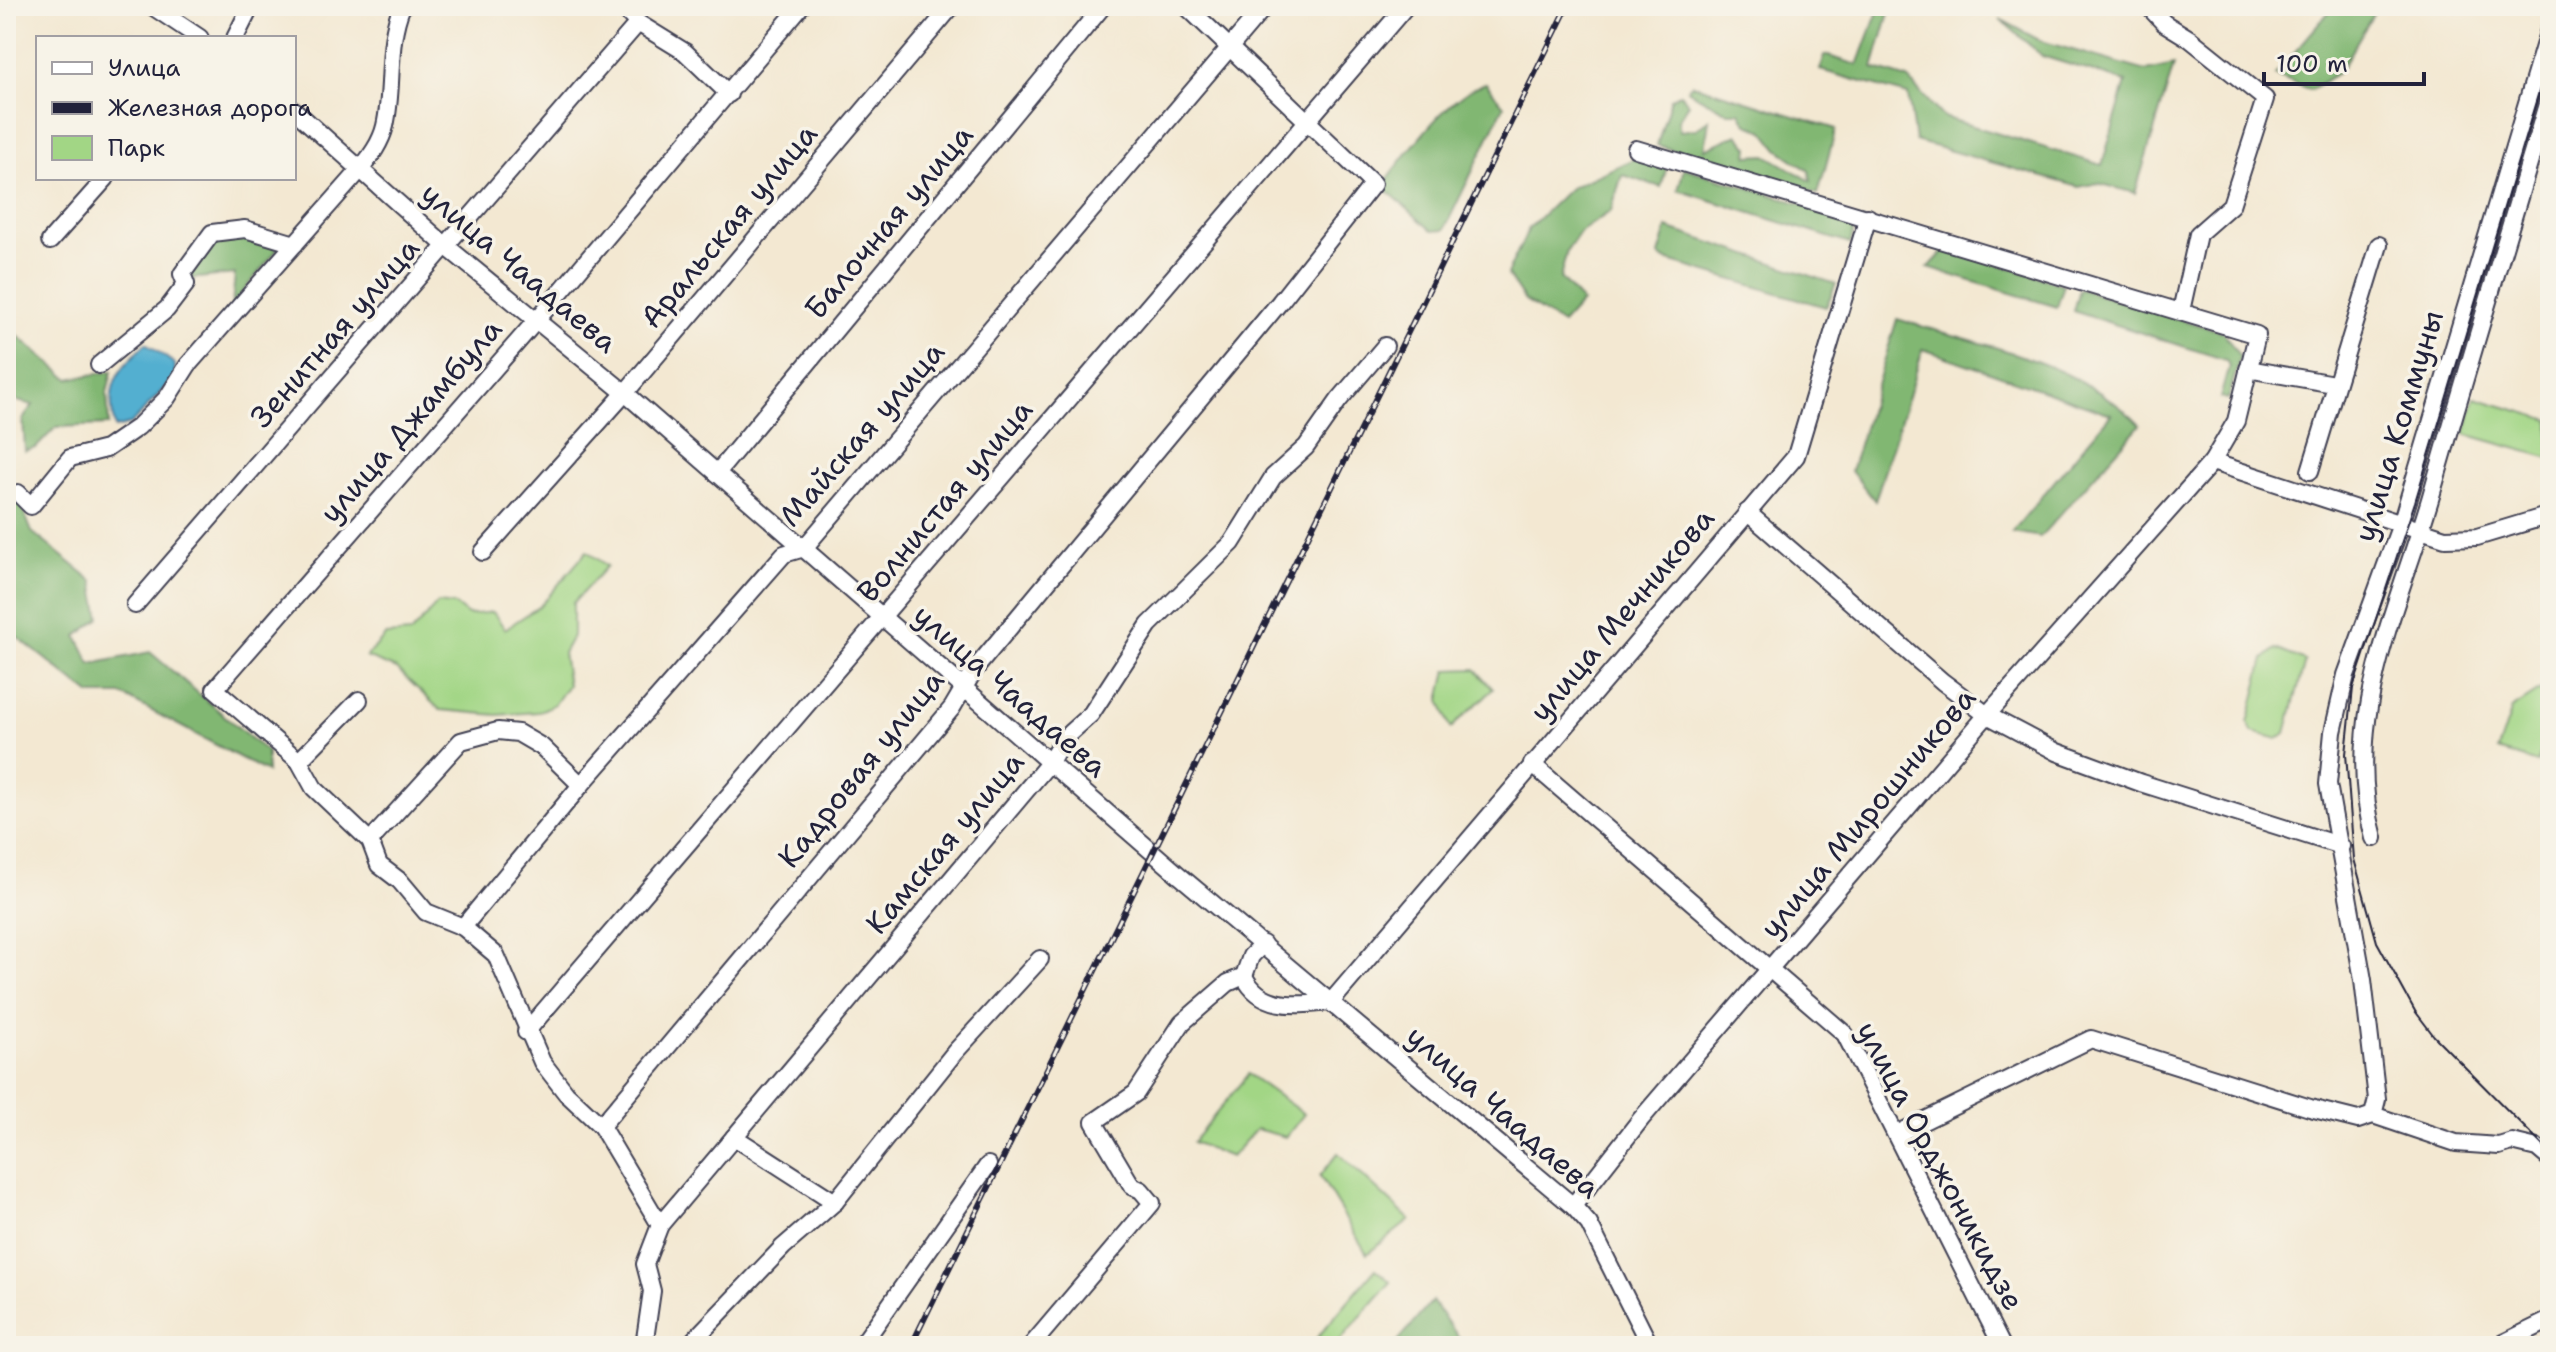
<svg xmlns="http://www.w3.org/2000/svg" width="2556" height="1352" font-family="'Shantell Sans',sans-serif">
	<rect width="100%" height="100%" fill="#f7f3e8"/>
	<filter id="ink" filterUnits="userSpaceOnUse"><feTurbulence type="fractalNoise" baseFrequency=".0125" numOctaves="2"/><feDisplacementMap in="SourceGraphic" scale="16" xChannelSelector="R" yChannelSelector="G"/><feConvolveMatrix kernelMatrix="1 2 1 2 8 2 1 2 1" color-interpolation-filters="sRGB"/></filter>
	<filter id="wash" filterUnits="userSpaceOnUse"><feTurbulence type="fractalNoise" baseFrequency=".006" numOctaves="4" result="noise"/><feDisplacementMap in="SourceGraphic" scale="32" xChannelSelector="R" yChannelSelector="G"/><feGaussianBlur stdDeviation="1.8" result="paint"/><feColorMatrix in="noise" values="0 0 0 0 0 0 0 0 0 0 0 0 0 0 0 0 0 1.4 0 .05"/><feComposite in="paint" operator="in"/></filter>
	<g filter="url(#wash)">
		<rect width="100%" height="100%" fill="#f3e8d2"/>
		<g fill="#a2d685" stroke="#627c60" stroke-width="2">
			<path d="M2475 398 2550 420V458L2465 434Z"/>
			<path d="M587 551 607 566 573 603V635L563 653 568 685 555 704 538 712 497 715 440 710 397 669 366 657 386 635 411 633 438 603 455 605 468 615 493 612 505 629 541 605Z"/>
			<path d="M2276 649 2305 661 2286 733 2278 739 2252 732 2248 723 2264 659Z"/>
			<path d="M1475 669 1493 689 1451 728 1440 700 1447 670Z"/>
			<path d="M2550 684V725L2537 763 2498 750 2512 709Z"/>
			<path d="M1248 1074 1304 1114 1286 1137 1256 1129 1231 1157 1193 1142Z"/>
			<path d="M1338 1153 1410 1220 1367 1254 1320 1176Z"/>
			<path d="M1375 1269 1391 1282 1335 1346H1310Z"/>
		</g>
		<g fill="#81b772" stroke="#526c56" stroke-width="2">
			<path d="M1880 6H1891L1873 68 1908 79 1943 117 2102 165 2126 82 2042 56 2000 19 2041 41 2146 71 2174 65 2135 193 2098 183 2079 187 1915 141 1908 95 1820 70 1825 55 1858 65Z"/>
			<path d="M2334 6H2378L2339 72 2310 90 2275 75Z"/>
			<path d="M1486 83 1504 106 1444 230 1432 231 1382 186C1407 154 1448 94 1486 83Z"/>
			<path d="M1692 84 1836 129 1818 194 1657 145 1671 98 1680 94 1689 104 1678 120 1680 131 1696 129 1709 119 1705 149 1738 134 1749 147 1748 156 1766 155 1811 181 1809 171 1778 149 1764 131 1746 123 1740 112H1727L1687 90Z"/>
			<path d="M1642 155 1668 163 1661 187 1622 175 1611 211 1580 232 1567 251 1560 278 1582 302 1562 324 1525 301 1507 274 1529 228 1570 188Z"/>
			<path d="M1684 168 1857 221 1850 244 1678 190Z"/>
			<path d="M1667 228 1836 284 1826 307 1665 260 1659 255Z"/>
			<path d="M252 236 278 249 232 305 235 274 188 279 212 245Z"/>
			<path d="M1947 248 2064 285 2057 307 1928 268Z"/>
			<path d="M2079 289 2223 332 2240 357 2228 400 2220 398 2229 366 2226 360 2073 311Z"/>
			<path d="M6 308 13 332 69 379 112 371 107 393 109 425 56 427 36 448 25 451 23 419 33 405 13 400 6 417Z"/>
			<path d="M1897 319C1981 345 2076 360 2140 425L2040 537 2012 532 2111 414 1923 349 1875 501 1851 471Z"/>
			<path d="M6 467 32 532 93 581 100 618 77 636 91 664 150 652 267 752V772L122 695H91L6 628Z"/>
			<path d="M1432 1301 1465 1346H1394Z"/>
		</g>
		<path fill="#52afd0" stroke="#3a6886" stroke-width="2" d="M146 343 175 364V377L131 424 115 428C105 384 116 373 146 343Z"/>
	</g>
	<g filter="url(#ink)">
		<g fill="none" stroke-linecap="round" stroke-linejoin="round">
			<g stroke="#414052" stroke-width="20">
				<g id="minor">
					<path d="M152 6 200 38"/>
					<path d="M621 6 638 23 685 52 729 94"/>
					<path d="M2148 6 2164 23 2190 39 2265 99 2231 205 2198 234 2181 311"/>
					<path d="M235 38 251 6"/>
					<path d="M294 110 447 247 625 393 1180 876 1573 1206 1589 1224 1650 1346"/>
					<path d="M50 241 106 178"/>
					<path d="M99 365 167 309 186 284 182 274 212 233 245 229 295 244"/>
					<path d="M2248 369 2334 384"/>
					<path d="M2212 462 2445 538 2477 537 2550 515"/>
					<path d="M2310 471 2379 245"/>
					<path d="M717 473 1103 6"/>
					<path d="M18 493 31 506 70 458 106 449 138 427 167 398 188 365 360 170C370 157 381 143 385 126 394 88 386 43 402 6"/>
					<path d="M1747 512 1943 682 1987 715 2057 752 2141 783 2341 846"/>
					<path d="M483 552 625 393 952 6"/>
					<path d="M135 605 638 23"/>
					<path d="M299 761 359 700"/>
					<path d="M1532 764 1845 1034 2002 1346"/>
					<path d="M2374 838C2341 719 2398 609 2431 496 2469 362 2510 228 2550 94"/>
					<path d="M370 841 461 741 498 731 518 733 542 747 581 785"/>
					<path d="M463 927 581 785 784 554 804 548 1265 6"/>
					<path d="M1263 944 1251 956 1244 976C1261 1011 1298 1005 1331 1002"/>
					<path d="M1331 1002 1796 456 1868 217"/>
					<path d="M526 1032 1406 6"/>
					<path d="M2373 1115 2377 1099 2363 980 2328 784 2333 732 2346 675 2401 524 2550 26"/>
					<path d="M601 1126 952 708 975 669 1280 302 1373 184 1186 6"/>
					<path d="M1897 1134 2091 1039 2310 1108 2358 1120 2373 1115 2456 1143 2499 1146 2512 1142 2537 1148 2550 1159"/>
					<path d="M734 1137 835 1202"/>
					<path d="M1573 1206 1641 1119 1987 715 2212 462 2236 421 2257 335 1636 149"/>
					<path d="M660 1225 601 1126 566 1093 542 1062 496 955 463 927 426 912 400 881 379 865 370 841 314 788 299 761 215 689 541 315 801 6"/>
					<path d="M644 1346 652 1291 645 1264 660 1225 1050 762 1063 739 1091 714 1149 625 1232 543 1273 477 1306 447 1339 400 1385 346"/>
					<path d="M684 1346 691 1343 783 1247 835 1202 955 1052 1040 959"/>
					<path d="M861 1346 988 1165"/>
					<path d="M1031 1346 1152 1203 1141 1190 1132 1186 1094 1122 1136 1093 1182 1023 1228 983 1244 976"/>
					<path d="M2497 1346 2550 1320"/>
				</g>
			</g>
			<use href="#minor" stroke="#fff" stroke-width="16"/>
			<path stroke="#22223b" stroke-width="2" d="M2550 55 2415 502 2353 688 2346 754 2354 859 2377 942 2415 1011 2434 1036 2550 1153"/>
			<g stroke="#22223b" stroke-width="6">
				<path id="rail" d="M911 1346 1568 6"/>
			</g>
			<use href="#rail" stroke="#f7f3e8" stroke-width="3" stroke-dasharray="9" stroke-linecap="butt"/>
		</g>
	</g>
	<g text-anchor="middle" stroke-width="7" stroke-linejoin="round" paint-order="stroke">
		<g font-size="30" fill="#22223b" stroke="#f7f3e8">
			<text transform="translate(889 222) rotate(-50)" y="10">Балочная улица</text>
			<text transform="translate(729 226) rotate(-50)" y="10">Аральская улица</text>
			<text transform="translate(519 268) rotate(40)" y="10">улица Чаадаева</text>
			<text transform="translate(335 333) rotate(-49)" y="10">Зенитная улица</text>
			<text transform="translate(411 421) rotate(-49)" y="10">улица Джамбула</text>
			<text transform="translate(2399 426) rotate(-73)" y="10">улица Коммуны</text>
			<text transform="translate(862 434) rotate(-49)" y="10">Майская улица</text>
			<text transform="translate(945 501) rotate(-50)" y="10">Волнистая улица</text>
			<text transform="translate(1622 615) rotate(-50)" y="10">улица Мечникова</text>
			<text transform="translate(1010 691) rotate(41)" y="10">улица Чаадаева</text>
			<text transform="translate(861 769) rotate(-51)" y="10">Кадровая улица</text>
			<text transform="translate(1868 813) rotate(-50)" y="10">улица Мирошникова</text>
			<text transform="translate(945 843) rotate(-50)" y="10">Камская улица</text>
			<text transform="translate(1503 1112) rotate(41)" y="10">улица Чаадаева</text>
			<text transform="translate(1940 1166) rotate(62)" y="10">улица Орджоникидзе</text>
		</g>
	</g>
	<rect width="2556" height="1352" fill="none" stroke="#f7f3e8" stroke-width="32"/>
	<rect x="36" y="36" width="260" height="144" fill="#f7f3e8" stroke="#a29fa3" stroke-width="2"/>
	<rect x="52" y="62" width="40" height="12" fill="#ffffff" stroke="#a29fa3" stroke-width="2"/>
	<text x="108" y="76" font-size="24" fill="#22223b">Улица</text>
	<rect x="52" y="102" width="40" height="12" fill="#22223b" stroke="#a29fa3" stroke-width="2"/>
	<text x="108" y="116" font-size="24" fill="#22223b">Железная дорога</text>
	<rect x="52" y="136" width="40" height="24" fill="#a2d685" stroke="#a29fa3" stroke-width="2"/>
	<text x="108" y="156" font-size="24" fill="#22223b">Парк</text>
	<path d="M2264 72v12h160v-12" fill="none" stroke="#22223b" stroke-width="4"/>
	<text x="2276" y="72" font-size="24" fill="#22223b" stroke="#f7f3e8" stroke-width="6" paint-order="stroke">100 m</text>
</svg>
